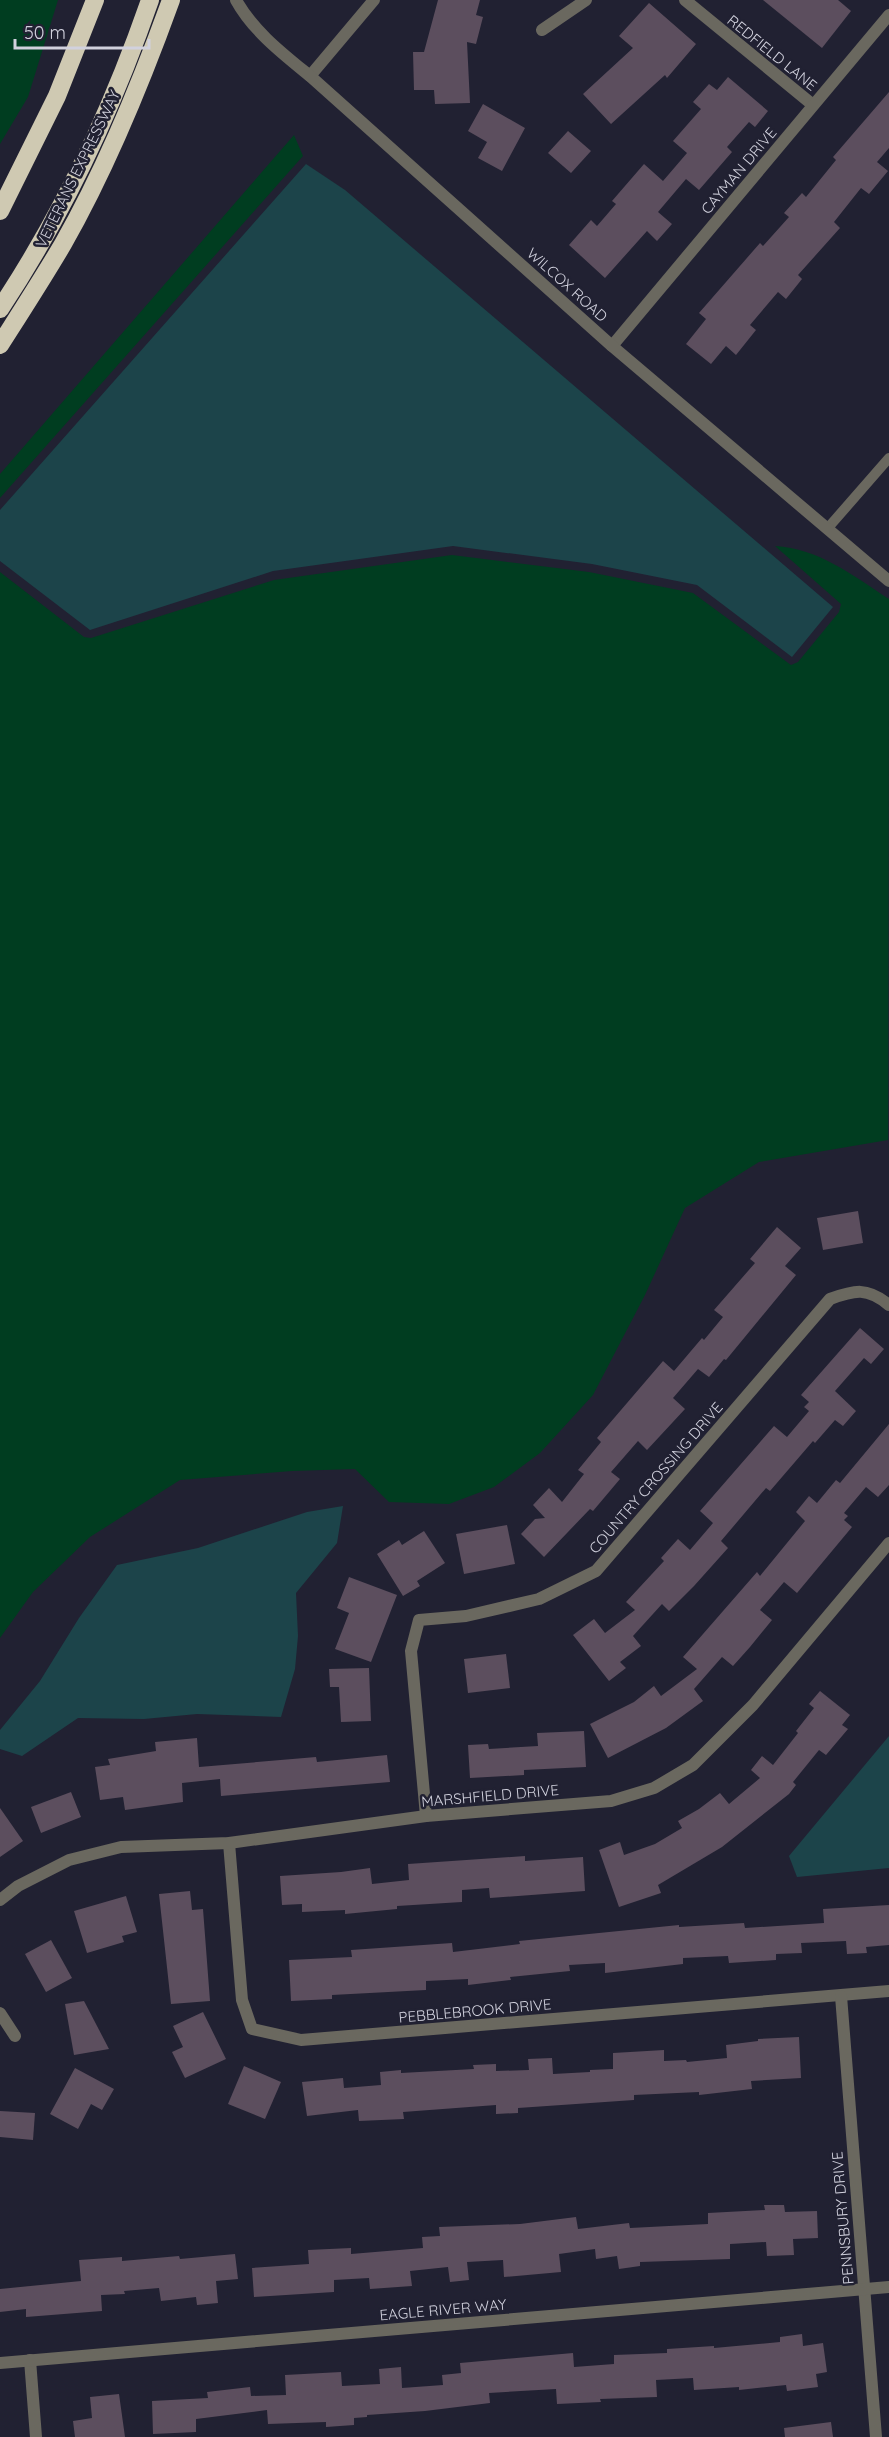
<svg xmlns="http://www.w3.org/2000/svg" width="889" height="2437" font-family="Quicksand,sans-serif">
	<rect width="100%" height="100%" fill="#212132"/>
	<g fill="#003d20">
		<path d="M0 0H58L28 97 0 144Z"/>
		<path d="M294 135 303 156 0 498V474Z"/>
		<path d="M775 546C818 548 854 576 889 599L888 1140 759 1162 685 1208 645 1295 593 1395 540 1453 494 1487 449 1504 389 1502 355 1469 292 1471 180 1480 90 1537 33 1592 0 1638V572L84 637 91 638 274 580 452 555 589 572 693 593 791 665 798 662 839 612 841 604Z"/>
	</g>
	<g fill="#1c444a">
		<path d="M306 164 345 190 833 607 792 657 697 585 592 564 453 546 273 571 90 630 0 561V510Z"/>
		<path d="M343 1506 337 1543 296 1593 298 1636 295 1669 281 1717 197 1714 144 1719 78 1718 22 1756 0 1749V1730L40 1681 79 1618 117 1565 198 1548 307 1512Z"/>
		<path d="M889 1736V1868L797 1877 789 1856Z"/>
	</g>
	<g fill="#5c4e5e">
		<path d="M438 0H480L476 15 483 17 476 44 467 42 470 103 435 104 434 90H414L413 52H424Z"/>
		<path d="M763 0H838L851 11 822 48Z"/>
		<path d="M649 3 696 44 667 78 665 75 611 124 583 94 633 48 619 36Z"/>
		<path d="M728 77 768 111 755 127 749 122 727 147 732 152 699 190 686 179 658 212 672 224 657 241 647 231 605 278 569 245 591 220 597 226 616 204 612 201 644 164 663 181 687 153 673 141 701 109 693 102 709 84 717 90Z"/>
		<path d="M889 92V148L877 162 888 171 869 194 861 188 834 222 840 228 798 275 802 279 786 299 778 292 750 325 756 330 736 355 726 346 711 364 686 344 706 319 699 313 760 243 763 246 789 217 784 213 802 193 806 197 836 160 833 157Z"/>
		<path d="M483 104 525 128 502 171 478 158 487 142 468 131Z"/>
		<path d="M568 131 591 151 571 173 548 153Z"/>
		<path d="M858 1211 863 1243 823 1250 817 1218Z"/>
		<path d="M777 1227 801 1248 785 1266 796 1275 726 1360 724 1359 709 1377 698 1369 673 1398 685 1409 647 1450 638 1441 611 1472 620 1479 593 1511 590 1509 544 1557 521 1534 535 1519 545 1518 533 1505 549 1488 562 1502 584 1474 578 1470 601 1442 597 1438 663 1361 674 1371 702 1338 704 1340 723 1317 714 1310 755 1263 750 1259Z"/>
		<path d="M860 1328 884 1349 871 1364 864 1358 835 1391 856 1411 843 1426 835 1420 815 1443 813 1441 770 1491 766 1488 721 1541 728 1548 694 1586 669 1611 662 1604 633 1636 641 1646 620 1662 626 1668 609 1681 573 1635 594 1619 605 1633 635 1610 626 1602 664 1561 661 1558 678 1539 690 1550 713 1523 700 1511 774 1426 787 1437 809 1411 804 1407 809 1402 801 1395Z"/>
		<path d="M889 1424V1485L878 1497 866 1487 844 1513 848 1516 844 1520 852 1527 797 1593 784 1582 760 1610 772 1620 750 1647 733 1666 722 1657 694 1689 703 1701 666 1728 608 1758 590 1724 634 1702 654 1686 661 1696 697 1669 683 1657 757 1572 760 1576 805 1521 796 1512 809 1496 817 1503 836 1480 840 1483Z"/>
		<path d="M507 1525 515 1564 464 1574 456 1534Z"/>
		<path d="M424 1531 445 1563 417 1581 420 1586 403 1596 377 1554 399 1540 402 1545Z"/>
		<path d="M349 1577 397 1595 371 1662 335 1649 349 1613 337 1608Z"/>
		<path d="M506 1654 510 1688 468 1693 464 1659Z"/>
		<path d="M369 1668 371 1721 341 1722 339 1687H330L329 1669Z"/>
		<path d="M820 1691 850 1715 842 1725 848 1729 826 1755 819 1750 793 1782 796 1785 789 1794 722 1847 658 1885 661 1893 619 1907 599 1850 620 1842 624 1855 655 1844 682 1828 678 1821 699 1809 720 1793 729 1804 760 1778 751 1770 762 1756 773 1765 798 1733 796 1731 814 1708 809 1704Z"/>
		<path d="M584 1731 586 1767 524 1770V1775L470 1778 468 1745 488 1744 489 1749 538 1746 537 1733Z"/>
		<path d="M197 1738 199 1767 316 1757 317 1762 387 1755 390 1782 221 1796 220 1779 182 1783 183 1802 125 1810 123 1797 100 1800 95 1767 110 1765 108 1759 156 1751 155 1742Z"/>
		<path d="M71 1792 81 1817 41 1833 31 1807Z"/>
		<path d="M0 1808 23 1841 0 1857Z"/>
		<path d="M525 1856V1861L583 1857 585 1891 490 1898 489 1888 462 1890V1902L397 1906V1909L345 1914V1910L302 1912V1904L282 1905 280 1876 341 1872 370 1868 372 1884 409 1880 408 1864Z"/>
		<path d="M190 1891 192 1910 203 1909 210 2001 171 2004 159 1894Z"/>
		<path d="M126 1896 137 1932 122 1936 124 1942 87 1953 74 1911Z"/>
		<path d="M889 1905V1945L866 1947 867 1953 847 1954 846 1941 801 1943 802 1953 776 1954V1960L729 1963 728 1956 683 1958V1964L605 1973V1963L569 1965 570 1971 510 1977 511 1980 468 1985V1979L426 1981V1990L332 1995V1999L291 2001 289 1960 352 1957 351 1950 452 1943 453 1952 520 1944 519 1941 679 1925V1927L744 1923 745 1928 824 1923 823 1909Z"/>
		<path d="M51 1940 72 1978 46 1992 25 1954Z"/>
		<path d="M84 2001 109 2049 74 2055 65 2004Z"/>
		<path d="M203 2012 226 2059 185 2078 172 2052 183 2047 173 2026Z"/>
		<path d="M799 2037 801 2078 751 2081 752 2089 699 2095V2092L634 2095V2100L518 2108V2113L496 2114V2105L403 2112 404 2119 359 2121 358 2110 307 2116 302 2082 343 2078 344 2088 381 2085 380 2072 401 2070V2073L474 2069 473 2065 496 2064V2071L529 2070 528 2059 552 2058 553 2074 590 2072V2070L613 2069V2053L664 2050V2061L686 2060 687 2062 727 2058 726 2045 758 2041V2039Z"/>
		<path d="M244 2066 281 2082 265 2119 228 2104Z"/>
		<path d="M75 2068 114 2089 102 2110 91 2104 78 2129 50 2114Z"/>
		<path d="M0 2111 35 2113 33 2140 0 2137Z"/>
		<path d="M764 2205H784L785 2212 817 2211 818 2238 793 2239 794 2255 767 2256 766 2242 730 2244V2259L640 2262V2266L619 2269 617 2256 596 2259 595 2249 559 2254 561 2272 504 2277 503 2260 467 2262 469 2280 450 2282 448 2267 410 2271 412 2286 370 2289 369 2278 334 2280V2292L254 2297 252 2268 309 2264 308 2250 351 2248V2254L423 2248 422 2237 440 2236 439 2227 520 2224 576 2217 578 2229 629 2223 630 2228 708 2224V2213L765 2210Z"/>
		<path d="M235 2254 238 2279 216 2281 218 2303 197 2305 196 2297 161 2301 159 2288 124 2291 125 2294 101 2295 102 2311 26 2317V2309L0 2312V2289L81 2281 79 2260 122 2257V2261L179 2256 180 2259Z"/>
		<path d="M802 2334 803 2346 823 2343 827 2372 816 2374 818 2387 787 2391 786 2385 739 2390V2387L694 2390 693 2378 656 2380 657 2397 600 2399 601 2402 557 2404 556 2389 489 2393 490 2403 425 2411 367 2415V2417L354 2418V2425L326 2427V2422L268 2424 267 2410 196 2419V2432L153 2434 152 2401 208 2398 207 2392 250 2387 251 2396 286 2395 285 2375 341 2372 342 2386 380 2384 379 2369 401 2367 402 2388 443 2385 442 2375 461 2373 460 2363 573 2353 574 2367 614 2364V2355L667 2353V2349L714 2346V2348L780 2342V2337Z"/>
		<path d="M119 2394 125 2437H75L73 2421 92 2418 90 2397Z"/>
		<path d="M831 2422 833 2437H785L784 2428Z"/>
	</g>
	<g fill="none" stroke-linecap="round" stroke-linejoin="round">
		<path stroke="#6a685f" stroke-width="10" d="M827 529 889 458"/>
		<g stroke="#6a685f" stroke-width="12">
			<path d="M685 0 813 105"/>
			<path d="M542 30 586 0"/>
			<path d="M310 76 374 0"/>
			<path d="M612 346 889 15"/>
			<path d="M426 1816 411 1651 419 1620 466 1616 539 1599 596 1571 830 1299C855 1290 867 1287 889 1305"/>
			<path d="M229 1843 242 2000 252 2029 301 2040 889 1991"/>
			<path d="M0 1900 18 1886 69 1860 121 1847 229 1843 426 1816 611 1801 654 1788 693 1765 753 1705 889 1543"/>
			<path d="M841 1996 876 2437"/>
			<path d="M0 2013 15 2036"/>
			<path d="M30 2360 36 2437"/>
			<path d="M0 2363 889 2287"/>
		</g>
		<path stroke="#6a685f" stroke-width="12" d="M236 0C253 31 283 54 310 76L612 346 889 581"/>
		<g stroke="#cfc9b2" stroke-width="18">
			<path d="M0 211 57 96 95 0"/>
			<path d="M0 309C63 214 113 107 150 0"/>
			<path d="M0 345C21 312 43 278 63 244 107 167 141 83 171 0"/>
		</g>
	</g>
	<g text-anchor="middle" stroke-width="5" stroke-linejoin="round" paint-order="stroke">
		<g font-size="15" fill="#d1d1dd" stroke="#212132">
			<text transform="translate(772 53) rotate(39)" y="5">REDFIELD LANE</text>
			<text transform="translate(78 169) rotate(-64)" y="5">VETERANS EXPRESSWAY</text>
			<text transform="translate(739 171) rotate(-50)" y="5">CAYMAN DRIVE</text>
			<text transform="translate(567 285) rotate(42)" y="5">WILCOX ROAD</text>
			<text transform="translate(656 1478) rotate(-49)" y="5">COUNTRY CROSSING DRIVE</text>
			<text transform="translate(490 1796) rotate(-5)" y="5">MARSHFIELD DRIVE</text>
			<text transform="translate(475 2011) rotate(-5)" y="5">PEBBLEBROOK DRIVE</text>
			<text transform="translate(843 2218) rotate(-95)" y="5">PENNSBURY DRIVE</text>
			<text transform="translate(443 2310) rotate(-5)" y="5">EAGLE RIVER WAY</text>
		</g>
	</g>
	<path d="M15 39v9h134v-9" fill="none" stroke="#d1d1dd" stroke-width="3"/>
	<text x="24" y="39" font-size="18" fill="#d1d1dd" stroke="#212132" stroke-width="4.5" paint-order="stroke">50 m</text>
</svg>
